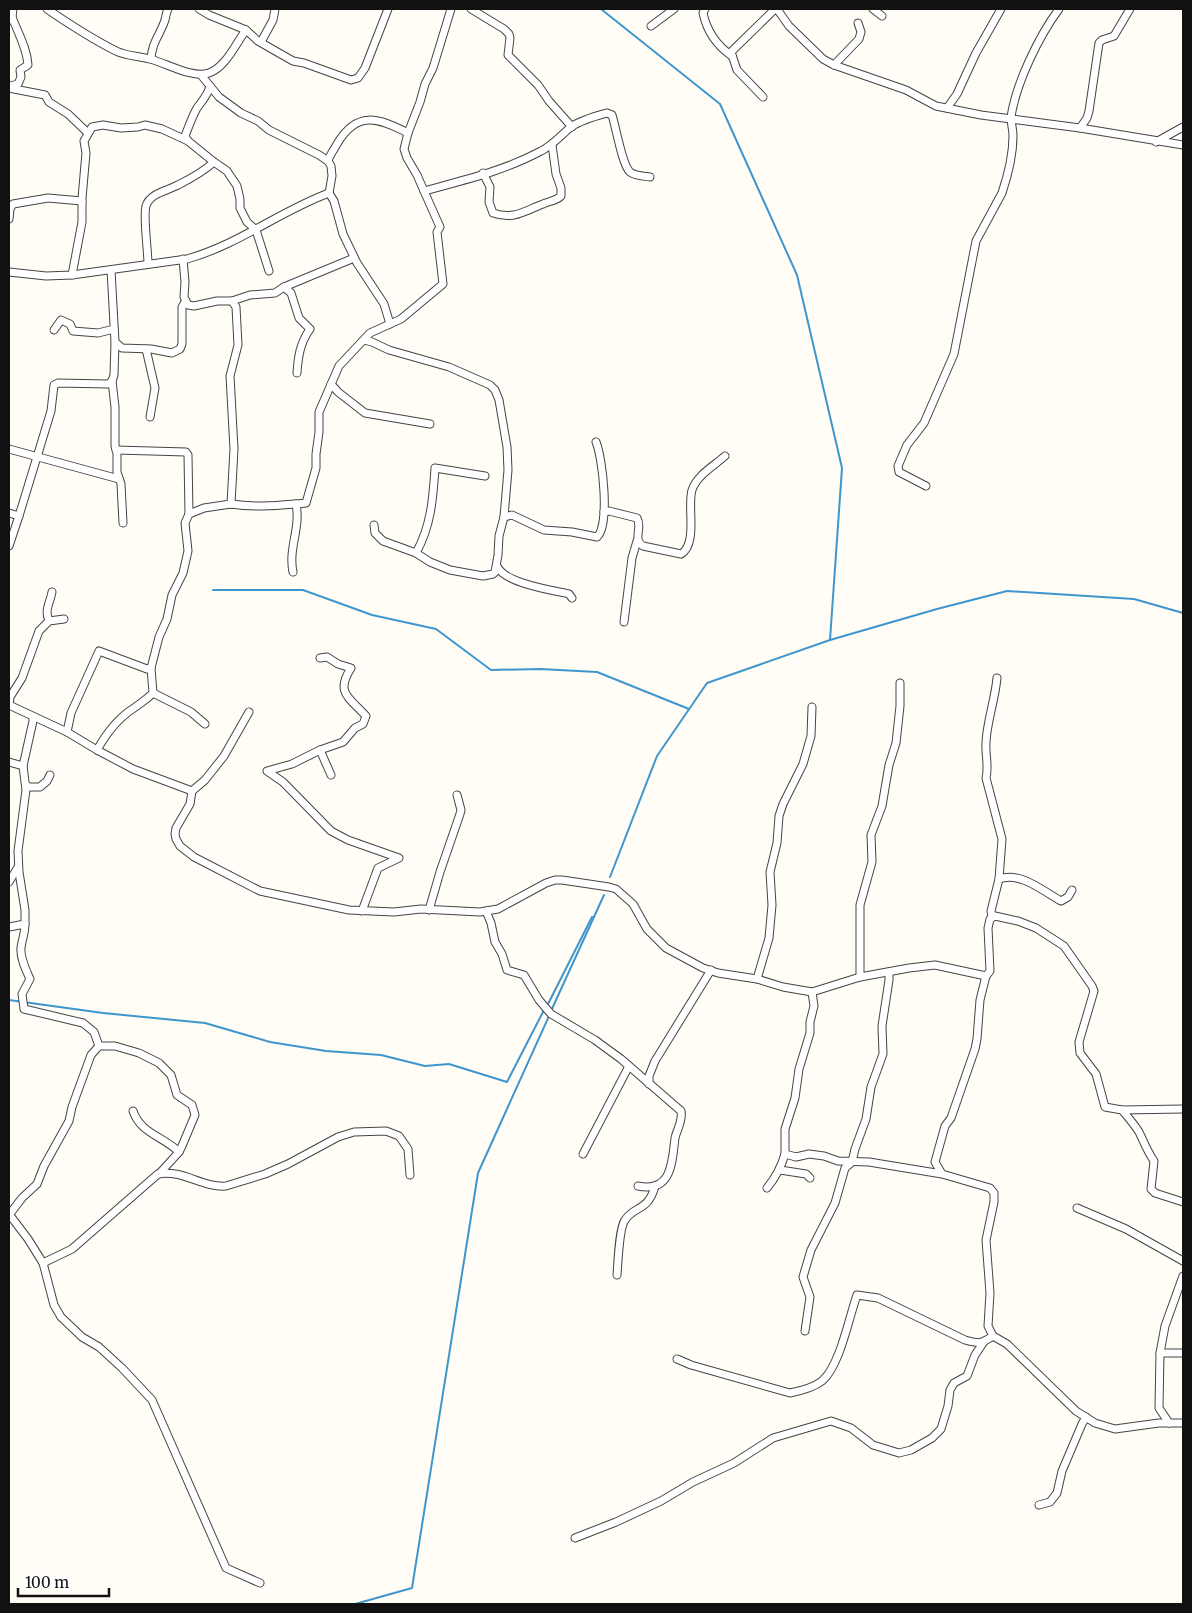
<svg xmlns="http://www.w3.org/2000/svg" width="1192" height="1613" font-family="Merriweather,serif">
	<rect width="100%" height="100%" fill="#fffdf5"/>
	<g fill="none" stroke-linecap="round" stroke-linejoin="round">
		<g stroke="#3f96cf" stroke-width="2">
			<path d="M601 9 720 104 797 275 842 468 830 640"/>
			<path d="M213 590H303L372 615 436 629 491 670 540 669 597 672 689 709"/>
			<path d="M610 877 657 756 707 683 830 640 937 609 1007 591 1134 599 1183 613"/>
			<path d="M9 1000 103 1013 205 1023 270 1042 326 1051 381 1055 425 1066 449 1064 507 1082 544 1010"/>
			<path d="M547 1006 592 917"/>
			<path d="M551 1011 604 895"/>
			<path d="M355 1604 412 1588 478 1173 549 1016"/>
		</g>
		<g stroke="#444" stroke-width="9">
			<g id="minor">
				<path d="M47 9C69 24 92 39 116 51 126 56 139 56 150 59 166 63 193 79 209 73 226 67 236 43 246 30L258 41 293 61 304 63 351 80 358 78 365 68 388 9"/>
				<path d="M199 9 209 15 246 30"/>
				<path d="M451 9 433 68 425 84 420 102 408 133 404 149 407 158 417 175 424 191C464 180 504 171 541 151 553 145 561 135 571 127 581 120 596 116 607 113L612 115C616 127 622 165 630 172 635 176 644 176 650 177"/>
				<path d="M471 9 504 29 509 34 510 38 508 55 538 85 549 101 572 127"/>
				<path d="M705 9 703 13C707 32 716 45 732 56"/>
				<path d="M777 9 789 26 823 59 834 65 906 90 936 106 981 115 1080 128 1183 145"/>
				<path d="M873 9 882 16"/>
				<path d="M9 20 12 17 13 9"/>
				<path d="M651 26 674 9"/>
				<path d="M261 42 273 20 275 9"/>
				<path d="M151 59C152 42 160 35 165 20 166 16 166 13 168 9"/>
				<path d="M834 65 859 39 861 32 858 23"/>
				<path d="M201 75 219 97 241 113 258 121 269 130 319 155 328 161 331 166 332 176 329 193 334 201 343 234 357 263 384 304 390 324"/>
				<path d="M10 86 18 84 21 77 20 70 28 65C27 48 18 33 12 17"/>
				<path d="M9 88 45 95 49 102 68 114 88 133"/>
				<path d="M763 97 737 70 731 52 775 9"/>
				<path d="M947 108 957 94 976 53 1001 9"/>
				<path d="M1080 128 1087 118 1089 111 1099 43 1102 40 1114 36 1130 9"/>
				<path d="M188 141 185 136C189 126 192 117 197 108 202 101 208 95 210 86"/>
				<path d="M1156 142 1183 127"/>
				<path d="M328 161C330 154 334 150 337 144 357 110 378 118 408 133"/>
				<path d="M483 173 490 187 489 202 493 213C514 220 524 211 543 204 549 201 556 201 561 196V188L556 174 552 145"/>
				<path d="M9 219 10 209 13 204 48 198 82 201"/>
				<path d="M183 259 185 282 184 297 188 305 194 306 217 301H232L250 295 275 293 284 287 354 258"/>
				<path d="M148 264C148 251 143 216 146 206 150 193 167 191 178 185 190 179 204 171 214 162L227 171 237 186 240 199V208L247 222 256 230 269 271"/>
				<path d="M111 270 115 342 122 348 151 349 172 353 180 349 182 344V307L185 302"/>
				<path d="M9 272 46 276 72 275 187 259C238 245 280 211 329 193"/>
				<path d="M72 275 82 222V198L86 153 84 141 92 127 103 125 121 128 138 127 145 125 162 129 188 141 214 162"/>
				<path d="M284 287 291 293 299 318 310 329C300 343 298 357 297 373"/>
				<path d="M54 330 61 320 70 324 73 331 98 333 114 329"/>
				<path d="M364 340 372 342 389 350 449 367 490 385 495 390 499 400 507 447 508 470 504 517 499 536 498 555 495 572 493 574 483 576 450 570 430 562 416 553 383 541 375 533 374 525"/>
				<path d="M115 342 114 375 112 381 115 407V446L117 453V472L121 484 123 523"/>
				<path d="M146 349 155 388 150 417"/>
				<path d="M331 384 338 392 365 413 430 424"/>
				<path d="M9 449 119 479"/>
				<path d="M116 450 186 452 188 455 189 514"/>
				<path d="M926 486 899 472 898 466 907 445 924 423 954 354 976 241 1002 193C1008 175 1013 155 1013 136 1013 130 1011 123 1011 117 1016 83 1039 36 1059 9"/>
				<path d="M231 504C257 508 280 505 306 503L316 468V454L319 432V412L339 366 370 333 401 319 443 284 437 232 440 227 424 191"/>
				<path d="M604 512 609 511 637 518C643 528 632 539 643 546L681 554C698 544 687 506 692 490 697 475 715 465 725 456"/>
				<path d="M9 513 19 516 51 411 54 385 58 383 108 384 112 381"/>
				<path d="M504 517 512 515 544 530 572 532 597 537C610 526 603 459 596 442"/>
				<path d="M9 546 19 516"/>
				<path d="M416 553C431 526 433 499 435 468L485 476"/>
				<path d="M497 566C504 583 551 590 569 594L572 598"/>
				<path d="M293 572C288 548 301 528 296 504"/>
				<path d="M64 619 49 621 39 631 22 678 10 697 9 705 67 732 97 750 133 769 192 791"/>
				<path d="M49 621C44 610 50 603 52 592"/>
				<path d="M624 622 632 558 637 541"/>
				<path d="M320 658 327 657 338 664 351 668C335 693 349 697 366 716L363 724 355 728 343 742 320 750 292 764 267 771 283 782 331 831 348 840 399 858 378 868 362 911"/>
				<path d="M153 693 191 712 205 724"/>
				<path d="M249 712 224 756 205 780 192 791 190 804 176 828 175 834 176 839 180 846 194 857 260 891 349 910 394 912 421 909 480 912 498 909 546 883 555 880H562L609 887 616 889 633 904 647 929 666 948 703 968 718 973 757 979 783 987 812 992 860 977 909 968 935 965 986 976 990 971 988 928 990 919 995 916 1018 921 1036 928 1064 946 1092 986 1094 991 1079 1042 1080 1053 1096 1074 1105 1107 1122 1110 1183 1109"/>
				<path d="M67 732 71 713 99 651 147 669 151 668"/>
				<path d="M97 750C106 734 118 718 134 708 142 702 146 700 153 693L151 668 159 637 167 619 172 595 183 573 188 551 185 523 189 514 204 508 231 504 234 449 230 376 238 345 236 307 232 301"/>
				<path d="M320 750 331 775"/>
				<path d="M9 762 23 766"/>
				<path d="M26 785 29 787H40L47 781 50 775"/>
				<path d="M999 879C1020 871 1043 891 1061 901L1068 897 1072 890"/>
				<path d="M9 882 18 867"/>
				<path d="M429 910 440 872 460 814 461 810 457 795"/>
				<path d="M486 911 491 923 495 942 502 954 507 970 524 975 539 1000 551 1014 595 1040 621 1059 681 1111C683 1121 677 1129 675 1138 672 1162 672 1193 638 1186"/>
				<path d="M992 917 991 911 999 879 1002 839 986 778C989 766 985 754 986 742 987 721 995 700 997 678"/>
				<path d="M25 924C25 935 22 938 21 948 20 958 26 970 30 979L22 994 24 1009 83 1023 94 1032 99 1046"/>
				<path d="M9 927 25 924V910L19 872 18 851 26 790 23 766 33 721V717"/>
				<path d="M986 976 980 1000 977 1039 975 1049 951 1118 945 1126 935 1162 942 1174 990 1188 994 1193V1202L986 1240 990 1293 988 1326 993 1336 1007 1344 1076 1411 1095 1423 1115 1429 1159 1423H1183"/>
				<path d="M860 977V905L872 862 871 835 882 806 889 765 896 743 900 706V683"/>
				<path d="M757 979 769 938 772 905 770 872 777 843 779 816 783 804 803 764 811 736 812 707"/>
				<path d="M649 1084V1076L655 1061 711 970"/>
				<path d="M1122 1110C1128 1117 1134 1124 1139 1132 1144 1142 1147 1151 1154 1161L1151 1189 1155 1193 1183 1202"/>
				<path d="M133 1111C141 1134 163 1136 179 1152L159 1174"/>
				<path d="M583 1154 629 1066"/>
				<path d="M785 1154V1129L795 1098 799 1069 810 1033V1022L814 1006 812 992"/>
				<path d="M780 1170 806 1174 810 1178"/>
				<path d="M767 1188C776 1177 781 1168 785 1154L796 1157 809 1154 824 1156 838 1161 869 1162 942 1174"/>
				<path d="M1077 1208 1126 1229 1183 1261"/>
				<path d="M9 1214 28 1239 43 1263 54 1305 61 1317 82 1337 99 1347 122 1368 152 1400 226 1568 260 1583"/>
				<path d="M9 1215 22 1198 37 1184 44 1166 69 1121 72 1107 91 1055 99 1046H115L139 1053 159 1063 171 1075 177 1095 192 1105 195 1115 182 1146 179 1152"/>
				<path d="M43 1263 72 1249 158 1174C182 1169 203 1188 226 1186L265 1174 288 1164 338 1137 354 1132 386 1131 399 1136 408 1149 410 1175"/>
				<path d="M617 1275C618 1263 619 1228 625 1220 635 1205 648 1212 655 1186"/>
				<path d="M805 1331 810 1297 803 1277 811 1250 835 1203 845 1168 852 1162 855 1149 866 1119 871 1087 883 1054 882 1026 889 980V972"/>
				<path d="M1160 1353H1183"/>
				<path d="M677 1359 691 1365 790 1393C800 1391 813 1388 822 1381 840 1366 849 1317 857 1295L878 1298 965 1340C979 1344 981 1344 993 1336"/>
				<path d="M1169 1423 1159 1408 1160 1353 1165 1326 1183 1276"/>
				<path d="M1039 1505 1050 1502 1057 1493 1062 1471 1082 1424 1086 1417"/>
				<path d="M575 1538 616 1522 661 1501 693 1482 734 1463 773 1438 831 1421 851 1428 873 1445 899 1453 911 1450 932 1438 941 1429 948 1406 950 1390 954 1383 967 1376 975 1355 983 1343"/>
			</g>
		</g>
		<use href="#minor" stroke="#fff" stroke-width="7"/>
	</g>
	<rect width="1192" height="1613" fill="none" stroke="#111111" stroke-width="20"/>
	<path d="M18 1588v8h91v-8" fill="none" stroke="#111111" stroke-width="2.5"/>
	<text x="25" y="1588" font-size="15" fill="#111111" stroke="#ffffff" stroke-width="4" paint-order="stroke">100 m</text>
</svg>
